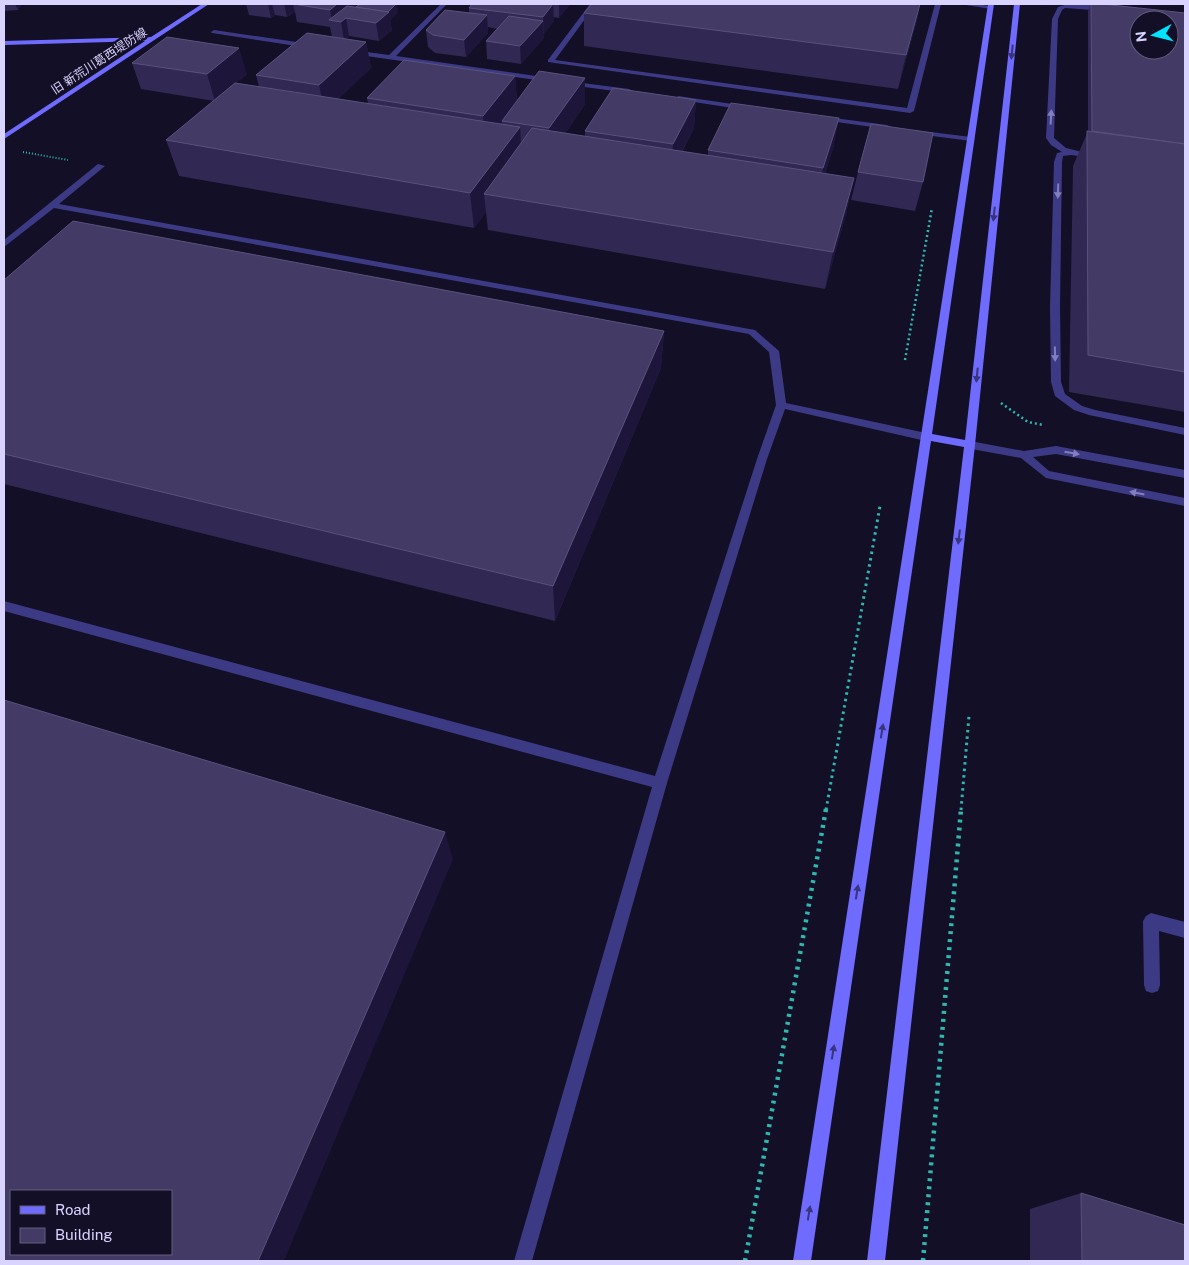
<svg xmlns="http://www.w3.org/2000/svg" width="1189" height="1265" font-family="'Public Sans','Noto Sans JP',sans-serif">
	<rect width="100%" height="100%" fill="#130f26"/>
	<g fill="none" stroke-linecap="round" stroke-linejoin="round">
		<path stroke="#2fb8b0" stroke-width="2" stroke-dasharray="1 2" stroke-linecap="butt" d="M23 152 68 160"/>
		<g stroke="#2fb8b0" stroke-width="2.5" stroke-dasharray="2 3" stroke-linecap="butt">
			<path d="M905 360 932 208"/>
			<path d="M1001 403 1028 422 1043 425"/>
		</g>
		<g stroke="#2fb8b0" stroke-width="3" stroke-dasharray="2.5 4" stroke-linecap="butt">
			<path d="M826 810 880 506"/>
			<path d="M961 810 969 716"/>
		</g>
		<g stroke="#2fb8b0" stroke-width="4.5" stroke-dasharray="3 5" stroke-linecap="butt">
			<path d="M745 1261 826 809"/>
			<path d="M923 1261 961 809"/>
		</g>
		<g fill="#3d3a85" fill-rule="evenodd">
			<path d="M441 4H447L396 56 550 78 554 80 550 82 352 54 349 52 352 50 389 55Z"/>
			<path d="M590 4H596L555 60 907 108 935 4H941L914 111 910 113 548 62V60Z"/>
			<path d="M960 4H978L994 7 991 9Z"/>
			<path d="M1068 4 1089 5 1109 9 1106 11 1065 8 1062 10 1058 19 1054 138 1066 148 1098 156 1094 158 1071 155 1063 156 1062 162 1060 307 1061 382 1065 394 1082 406 1095 410 1185 428V435L1089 415 1074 410 1055 396 1051 382 1050 307 1054 162 1057 153 1062 152 1051 145 1046 138 1052 19 1058 7Z"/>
			<path d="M214 30 310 44 313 46 310 48 212 33 211 32Z"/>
			<path d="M567 81 629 89 633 91 629 93 570 85H567Z"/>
			<path d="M678 96 746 106 750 108 746 110 681 100 677 98Z"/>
			<path d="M819 116 887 125 891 127 887 129 822 120H819Z"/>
			<path d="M914 130 971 137 975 139 971 141 917 134 913 132Z"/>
			<path d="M98 164 105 166 59 204 755 330 779 351 786 403 926 433 931 437 926 441 785 409 767 459 667 783 532 1261H514L652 787 4 611V601L655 776 757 459 776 405 769 352 749 334 54 208 4 247V240Z"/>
			<path d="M970 441 1024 451 1056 446 1185 470V478L1056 454 1033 457 1049 471 1185 498V506L1046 478 1021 458 966 448 965 445Z"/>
			<path d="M1151 913 1185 922V938L1159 931 1160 985 1158 991 1152 993 1146 991 1144 985 1143 921 1146 916Z"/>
		</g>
		<g fill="#6f6bff" fill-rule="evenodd">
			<path d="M202 4H209L4 139V134L145 41 4 45V41L151 37Z"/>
			<path d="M988 4H994L932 434 965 440 1014 4H1020L975 445 885 1261H867L964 447 931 441 811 1261H793Z"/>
		</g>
	</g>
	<g fill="#312854">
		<path d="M4 4H22L18 10 4 11Z"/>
		<path d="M246 4H355L356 7 398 12 390 20 392 30 379 41 349 36 346 39 366 42 371 68 338 99 368 104 367 98 515 76 517 101 585 78V104L565 134 585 137V131L696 100 694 128 682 152 708 156V150L834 145 825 174 854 178 846 214 825 289 488 230 486 212 474 228 179 176 166 140 214 101 141 89 132 63 247 74 236 83 259 87 256 75 332 37 330 27 297 22 295 12 287 17 275 15 271 18 249 15Z"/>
		<path d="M472 4H570L559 18 553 17 554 21 543 34 544 38 521 64 487 59 486 41 497 29 488 27V33L466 57 435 53 428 47 426 30 469 13V8Z"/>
		<path d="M1091 4H1102L1185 13V412L1069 392 1073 166 1088 131V11Z"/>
		<path d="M584 13 918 16 898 89 584 46Z"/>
		<path d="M858 172 923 182 915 211 851 200Z"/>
		<path d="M4 280 664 331 661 368 555 621 4 484Z"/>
		<path d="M1185 956V975L1184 957Z"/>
		<path d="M1081 1193 1185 1261H1030V1209Z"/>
	</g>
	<g fill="#1d163a">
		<path d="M15 4H22L18 10Z"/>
		<path d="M268 4H272L275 15 271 18Z"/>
		<path d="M284 4H305H293L295 12 287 17Z"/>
		<path d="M337 4H355L356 8 332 21 330 10Z"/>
		<path d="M396 4H397L398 12 390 20 392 30 379 41 376 23Z"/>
		<path d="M553 4 554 21 544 34 543 17Z"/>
		<path d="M559 4H570L559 18Z"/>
		<path d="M920 4 918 16 898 89 906 55Z"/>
		<path d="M487 15 488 33 466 57 464 40Z"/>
		<path d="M346 18 349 36 344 40 341 22Z"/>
		<path d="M543 21 544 38 521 64 520 46Z"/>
		<path d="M366 42 371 68 325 112 319 85Z"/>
		<path d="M239 48 247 74 215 101 207 74Z"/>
		<path d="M515 76 517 103 502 121V122L486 143 483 116Z"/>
		<path d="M585 78V104L550 156 549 128Z"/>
		<path d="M696 100 694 128 671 172 673 144Z"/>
		<path d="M839 118 834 145 818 196 823 168Z"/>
		<path d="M520 127 522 162 484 194 486 212 474 228 470 193Z"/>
		<path d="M854 178 846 214 825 289 833 252Z"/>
		<path d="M664 331 661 368 555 621 553 586Z"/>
		<path d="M445 832 453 859 284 1261H258Z"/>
	</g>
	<g fill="#433a66" stroke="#5a527e" fill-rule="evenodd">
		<path d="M293 4H337L330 10Z"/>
		<path d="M360 4H396L388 12 356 7Z"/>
		<path d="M472 4H553L543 17 469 8Z"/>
		<path d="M592 4H920L906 55 584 13Z"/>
		<path d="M1091 4H1102L1185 13V144L1092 131ZM1139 20H1169V50H1139Z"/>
		<path d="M347 6 389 12 376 23 346 18 341 22 329 20Z"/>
		<path d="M445 10 487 15 464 40 433 35 426 30Z"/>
		<path d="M509 16 543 21 520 46 486 41Z"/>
		<path d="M307 33 366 42 319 85 256 75Z"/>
		<path d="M167 37 239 48 207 74 132 63Z"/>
		<path d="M404 60 515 76 483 116 367 98Z"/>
		<path d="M539 71 585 78 549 128 502 121Z"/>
		<path d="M235 83 520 127 470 193 166 140Z"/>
		<path d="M613 88 696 100 673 144 585 131Z"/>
		<path d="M731 103 839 118 823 168 708 150Z"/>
		<path d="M871 124 933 133 923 182 858 172Z"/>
		<path d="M532 128 854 178 833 252 484 194Z"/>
		<path d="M1087 131 1185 144V372L1088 355Z"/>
		<path d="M73 221 664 331 553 586 4 454V280Z"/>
		<path d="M4 700 445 832 258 1261H4ZM11 1191H171V1254H11Z"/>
		<path d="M1081 1193 1185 1225V1261H1082Z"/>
	</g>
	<defs><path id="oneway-solid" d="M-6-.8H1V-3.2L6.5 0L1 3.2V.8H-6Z" transform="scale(1.25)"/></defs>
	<g fill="#38347d">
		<use href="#oneway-solid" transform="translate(1012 52) rotate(96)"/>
		<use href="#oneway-solid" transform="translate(994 214) rotate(96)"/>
		<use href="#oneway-solid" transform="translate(977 375) rotate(96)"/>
		<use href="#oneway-solid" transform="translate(959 537) rotate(97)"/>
		<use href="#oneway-solid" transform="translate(882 731) rotate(-81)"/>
		<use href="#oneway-solid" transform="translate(857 892) rotate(-81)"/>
		<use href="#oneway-solid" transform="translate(833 1052) rotate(-81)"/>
		<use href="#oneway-solid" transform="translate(809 1213) rotate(-81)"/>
	</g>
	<g fill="#837fbc">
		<use href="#oneway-solid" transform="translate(1051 117) rotate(-87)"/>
		<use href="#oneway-solid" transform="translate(1058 191) rotate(92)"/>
		<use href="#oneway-solid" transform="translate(1055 354) rotate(89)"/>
		<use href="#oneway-solid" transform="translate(1072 453) rotate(10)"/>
		<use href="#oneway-solid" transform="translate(1137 493) rotate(-169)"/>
	</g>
	<g text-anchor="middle" stroke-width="5" stroke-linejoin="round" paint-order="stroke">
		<g font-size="12" fill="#d9d4ff" stroke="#130f26">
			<text transform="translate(99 61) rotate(-33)" y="4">旧 新荒川葛西堤防線</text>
		</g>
	</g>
	<rect width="1189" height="1265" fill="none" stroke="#d9d4ff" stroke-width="10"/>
	<rect x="10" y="1190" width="162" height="65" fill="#130f26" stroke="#625e7d"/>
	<rect x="20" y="1206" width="25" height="8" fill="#6f6bff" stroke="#625e7d"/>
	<text x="55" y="1215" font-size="15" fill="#d9d4ff">Road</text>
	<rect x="20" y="1228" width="25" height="15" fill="#433a66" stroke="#625e7d"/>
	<text x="55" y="1240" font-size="15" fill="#d9d4ff">Building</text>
	<g transform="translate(1154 35) rotate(263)"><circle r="24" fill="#130f26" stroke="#625e7d"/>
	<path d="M0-4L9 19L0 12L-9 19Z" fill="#00e5ff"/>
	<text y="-8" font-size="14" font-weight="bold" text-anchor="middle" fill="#d9d4ff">N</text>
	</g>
</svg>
